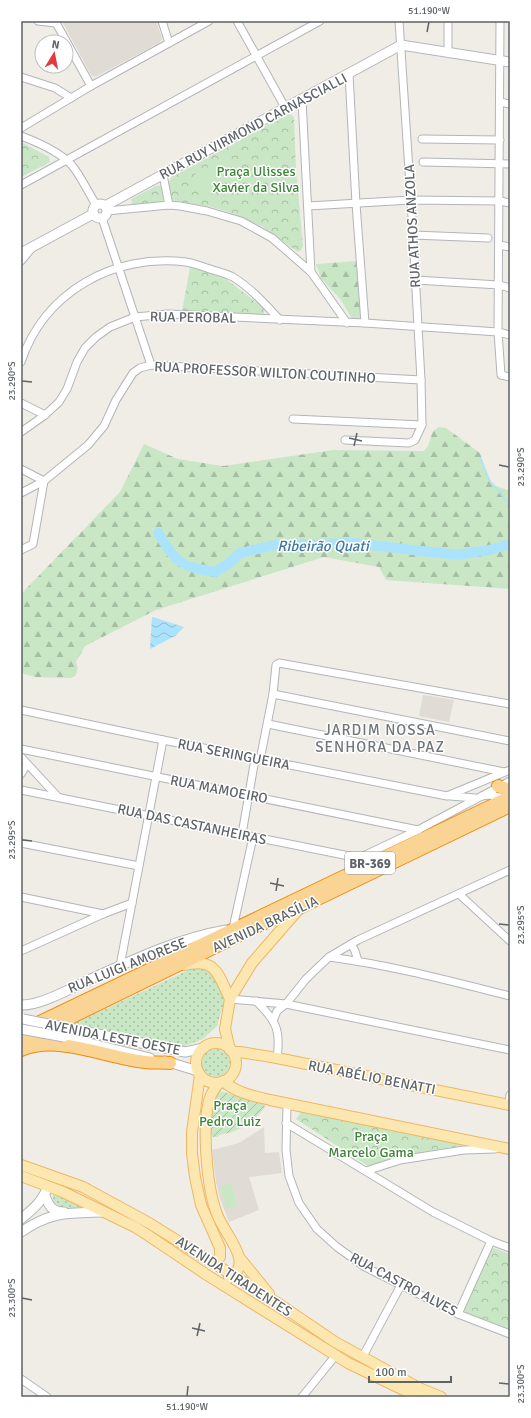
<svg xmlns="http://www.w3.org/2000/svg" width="531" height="1418" font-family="Signika,sans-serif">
	<defs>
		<pattern id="grass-dots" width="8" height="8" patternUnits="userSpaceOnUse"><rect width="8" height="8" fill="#c9e7c5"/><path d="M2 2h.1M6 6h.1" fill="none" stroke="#a6bfa4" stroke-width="1.8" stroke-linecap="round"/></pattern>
		<pattern id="forest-firs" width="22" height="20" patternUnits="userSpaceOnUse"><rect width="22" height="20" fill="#c9e7c5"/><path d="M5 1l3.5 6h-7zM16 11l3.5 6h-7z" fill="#a6bfa4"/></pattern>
		<pattern id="park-crowns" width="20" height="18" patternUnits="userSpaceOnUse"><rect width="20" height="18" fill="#c9e7c5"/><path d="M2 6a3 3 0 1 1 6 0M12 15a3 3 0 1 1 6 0" fill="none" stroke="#a6bfa4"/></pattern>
		<pattern id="garden-furrows" width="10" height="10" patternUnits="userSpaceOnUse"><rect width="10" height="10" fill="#c9e7c5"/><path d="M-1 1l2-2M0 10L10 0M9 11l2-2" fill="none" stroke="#a6bfa4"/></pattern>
		<pattern id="water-waves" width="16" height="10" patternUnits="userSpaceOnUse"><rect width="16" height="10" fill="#abe3fc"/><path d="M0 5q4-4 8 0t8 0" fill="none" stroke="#8ebcd0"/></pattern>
	</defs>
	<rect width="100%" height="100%" fill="#f0ede7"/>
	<g fill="#e0dcd5">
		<path d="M62 21H156L162 38 161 41 159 43 95 77 91 75Z"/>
		<path d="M423 695 454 700 449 722 419 716Z"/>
		<path d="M264 1127 265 1153 279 1152 282 1173 249 1177 259 1210 229 1222 220 1199 216 1182 212 1150 239 1143Z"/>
	</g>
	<g fill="url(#grass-dots)">
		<path d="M193 968 207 970 219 982 224 1002 217 1026 203 1039 184 1046 73 1024Z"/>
		<circle cx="216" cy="1063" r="14"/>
		<path d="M53 1193 81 1205V1207C71 1209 60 1210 53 1200Z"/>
	</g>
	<g fill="url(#forest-firs)">
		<path d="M356 261 361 319H352L341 300 321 278 316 264Z"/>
		<path d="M439 427 446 428 480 453 491 484 510 491V589L386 580 379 567 324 557 156 610 85 646 76 662C78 668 78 671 75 676L71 678 35 677 21 673V594L120 492 144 444 178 459 223 466 333 450 424 451 428 446 433 431Z"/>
	</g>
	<g fill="url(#park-crowns)">
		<path d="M288 114 292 115 294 118 296 169 303 246 301 250 298 252 263 227 234 214 212 207 171 200 168 183 172 177Z"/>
		<path d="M21 142 49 157 50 162 21 177Z"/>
		<path d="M158 185 161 187 163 200 162 202 133 205 132 204 131 199Z"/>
		<path d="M190 267 226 279 265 309 263 316 182 311Z"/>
		<path d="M302 1111 471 1144 404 1155 368 1166 296 1119Z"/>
		<path d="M490 1247 510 1254V1331L460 1313Z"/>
	</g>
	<path fill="url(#garden-furrows)" d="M221 1092H224L245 1099 262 1103 265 1106V1107C257 1118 245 1128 232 1132 227 1134 221 1133 217 1137H213C208 1132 212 1106 214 1099 215 1095 217 1093 221 1092Z"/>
	<g fill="#c9e7c5">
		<path d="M226 158 236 175 204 189 195 174Z"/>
		<path d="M231 1183 237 1205 226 1209 220 1187Z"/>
	</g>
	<path fill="url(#water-waves)" d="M152 617H153L184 627 175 636 150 649Z"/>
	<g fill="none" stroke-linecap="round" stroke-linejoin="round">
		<path stroke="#abe3fc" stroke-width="1.5" d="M480 458 490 481 510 505"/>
		<path stroke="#abe3fc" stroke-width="10" d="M158 533C177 563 179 566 215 572L228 564 240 553 275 545 352 543 457 555 489 550 510 544"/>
		<g stroke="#b2b5b9" stroke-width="9">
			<g id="street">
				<path d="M38 21 56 23"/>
				<path d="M55 21 91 86"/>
				<path d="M162 21 169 43"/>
				<path d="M237 21 286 109"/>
				<path d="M448 21V52"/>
				<path d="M500 21 498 332 501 375 510 377"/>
				<path d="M349 74 356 204 365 323"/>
				<path d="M21 77 55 88 71 98"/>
				<path d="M302 100 311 272"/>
				<path d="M500 102 510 104"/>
				<path d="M21 128 91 86 209 21"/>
				<path d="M21 136C37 142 63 153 74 168 82 179 89 193 96 205"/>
				<path d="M422 139 500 140"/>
				<path d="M423 162 510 164"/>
				<path d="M163 175 169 205"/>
				<path d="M21 185 320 21"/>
				<path d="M308 206 411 200 500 201 510 203"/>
				<path d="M107 211 169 205 180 206 207 211 241 221 272 238 311 272 347 323"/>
				<path d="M102 218 151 365"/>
				<path d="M413 235 488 238"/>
				<path d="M499 245 510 247"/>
				<path d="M21 261 31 249"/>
				<path d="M415 280 499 285 510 288"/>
				<path d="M21 362C44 292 114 253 186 262 193 263 200 266 207 268 215 271 225 273 233 277 251 288 265 304 280 320"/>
				<path d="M21 403 45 415"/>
				<path d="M293 419 422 425"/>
				<path d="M21 432 45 415 59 402 67 389 77 362 85 348 96 337 110 327 135 317 168 314 365 323 498 332 510 335"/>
				<path d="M345 440 409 443 415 440 422 425 421 380 411 200 399 21"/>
				<path d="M21 469 44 481"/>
				<path d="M21 493 44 481 88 445 104 426 116 400 133 373 140 368 151 365 421 380"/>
				<path d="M21 550 33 544 44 481"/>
				<path d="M273 694 510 741"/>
				<path d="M21 710 163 740 447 796 510 770"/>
				<path d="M268 724 504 772"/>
				<path d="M21 749 418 830"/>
				<path d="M21 757 58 797"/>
				<path d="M260 760 273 694 276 665 279 663 510 704"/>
				<path d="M21 774 27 764"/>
				<path d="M21 790 359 858 418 830 510 781"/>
				<path d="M450 796 475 798"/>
				<path d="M482 796 489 795 505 798"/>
				<path d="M242 834 255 759"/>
				<path d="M21 843 139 866"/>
				<path d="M459 894 510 941"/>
				<path d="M21 897 103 914"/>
				<path d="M233 928 253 837"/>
				<path d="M351 944 355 951 358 961"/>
				<path d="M21 951 103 914 132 903"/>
				<path d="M329 957C390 965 450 981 510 996"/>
				<path d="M120 966 163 740"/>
				<path d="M230 999 286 1004 510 1050"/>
				<path d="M256 1001C276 1020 281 1030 277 1058"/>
				<path d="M273 1021 277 1011 286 1004 306 979 329 957 358 940 510 870"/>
				<path d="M287 1103 286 1150 289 1176 299 1203 317 1229 337 1247 365 1267 458 1314 510 1334"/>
				<path d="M509 1104 510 1095"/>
				<path d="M286 1123 433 1212 491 1241 510 1248"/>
				<path d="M366 1171 400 1160 464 1150 495 1149"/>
				<path d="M458 1314 491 1241"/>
				<path d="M362 1358 401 1285"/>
				<path d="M21 1379 47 1397"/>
				<path d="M302 1397 336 1355"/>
			</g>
		</g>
		<g stroke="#b3b7bb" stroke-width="11">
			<g id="secondary">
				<circle cx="100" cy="211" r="7"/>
				<path d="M105 206 401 45 510 62"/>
				<path d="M21 253 93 214"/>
				<path d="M21 1005C41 1006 75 986 95 977 137 958 180 938 226 930"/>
				<path d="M73 1029 185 1052 204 1048"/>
				<path d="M64 1037 150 1058"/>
				<path d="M165 1061 198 1071"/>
				<path d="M45 1196C49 1206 52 1212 64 1212"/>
				<path d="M21 1219C33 1209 43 1201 48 1186"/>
				<path d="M21 1232C51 1211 69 1213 104 1212"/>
			</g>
		</g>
		<g stroke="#eeb663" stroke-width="12">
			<g id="primary">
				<path d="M184 965C217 957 218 975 230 999"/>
				<circle cx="216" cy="1063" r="20"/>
				<path d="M230 1050 225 1029 230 999 252 963 299 909"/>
				<path d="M233 1052H240L277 1058 510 1105"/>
				<path d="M200 1075 192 1132V1153L195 1177 201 1205 220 1248V1257L216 1261 212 1262"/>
				<path d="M223 1081C236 1093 254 1096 270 1100L510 1149"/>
				<path d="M219 1083C217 1086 214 1089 212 1093 200 1117 207 1189 217 1214 221 1226 238 1247 239 1258 241 1267 237 1274 229 1278"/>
				<path d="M21 1165 83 1187 149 1223 276 1302 335 1342 419 1388 441 1397"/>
				<path d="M21 1176 63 1192 135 1227 149 1236 207 1275 348 1363 418 1397"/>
				<path d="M239 1257 269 1294"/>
			</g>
		</g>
		<g stroke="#f08c07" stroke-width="14">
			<g id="highway">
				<path d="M498 786 510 790"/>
				<path d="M21 1031 510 797"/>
				<path d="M21 1042 260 925 301 907 510 806"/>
				<path d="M21 1050C58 1034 106 1058 145 1062 153 1063 162 1062 170 1063"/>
			</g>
		</g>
		<use href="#street" stroke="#fff" stroke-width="7"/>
		<use href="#secondary" stroke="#fff" stroke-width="9"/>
		<use href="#primary" stroke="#fde7b0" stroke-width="10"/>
		<use href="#highway" stroke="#fad495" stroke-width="12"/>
		<g stroke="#b3b7bb" stroke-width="11" stroke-linecap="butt">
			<g id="secondary-bridge">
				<path d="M23 1019 73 1029"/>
				<path d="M21 1029 64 1037"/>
			</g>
		</g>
		<use href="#secondary-bridge" stroke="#fff" stroke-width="9"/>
	</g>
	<path fill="none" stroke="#5e6367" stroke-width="1.5" d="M427 32 429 22M22 381 32 382M349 438 362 441M354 446 357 433M499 465 509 467M22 840 32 841M270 883 284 886M276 891 278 878M499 924 509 925M22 1298 32 1300M192 1328 205 1331M197 1336 200 1323M499 1383 509 1384M187 1396 188 1386"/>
	<g text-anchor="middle" stroke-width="3" stroke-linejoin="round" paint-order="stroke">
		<rect fill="#fff" stroke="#8e9295" stroke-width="1" x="345" y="852" width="50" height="22" rx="3"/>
		<g font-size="13" font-weight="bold" fill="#5e6367">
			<text x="370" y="868">BR-369</text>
		</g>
		<g font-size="14" fill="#5e6367" stroke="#fff">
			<text transform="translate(253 126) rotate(-28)" y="5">RUA RUY VIRMOND CARNASCIALLI</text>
			<text transform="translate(412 226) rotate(-93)" y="5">RUA ATHOS ANZOLA</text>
			<text transform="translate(193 317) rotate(1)" y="5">RUA PEROBAL</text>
			<text transform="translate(265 372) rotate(3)" y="5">RUA PROFESSOR WILTON COUTINHO</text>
			<text transform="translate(234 754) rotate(11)" y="5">RUA SERINGUEIRA</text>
			<text transform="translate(219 789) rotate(11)" y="5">RUA MAMOEIRO</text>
			<text transform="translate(192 824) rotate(12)" y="5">RUA DAS CASTANHEIRAS</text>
			<text transform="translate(265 924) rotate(-25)" y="5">AVENIDA BRASÍLIA</text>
			<text transform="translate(127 965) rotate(-22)" y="5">RUA LUIGI AMORESE</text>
			<text transform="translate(113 1037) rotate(11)" y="5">AVENIDA LESTE OESTE</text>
			<text transform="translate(372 1077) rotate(11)" y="5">RUA ABÉLIO BENATTI</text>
			<text transform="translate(234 1276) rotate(33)" y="5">AVENIDA TIRADENTES</text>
			<text transform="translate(404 1284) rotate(28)" y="5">RUA CASTRO ALVES</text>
		</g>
		<g font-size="14" fill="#3e8438" stroke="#fff">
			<text x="256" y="176">Praça Ulisses<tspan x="256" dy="16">Xavier da Silva</tspan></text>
			<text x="230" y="1110">Praça<tspan x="230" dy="16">Pedro Luiz</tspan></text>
			<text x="371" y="1141">Praça<tspan x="371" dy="16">Marcelo Gama</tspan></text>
		</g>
		<g font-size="15" font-style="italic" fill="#40799e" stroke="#fff">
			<text x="323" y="551">Ribeirão Quati</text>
		</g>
		<g font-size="15" letter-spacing="1" fill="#707579" stroke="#fff">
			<text x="380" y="735">JARDIM NOSSA<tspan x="380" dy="17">SENHORA DA PAZ</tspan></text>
		</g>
	</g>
	<rect width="531" height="1418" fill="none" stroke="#ffffff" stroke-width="44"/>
	<g transform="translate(54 54) rotate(10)"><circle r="19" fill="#ffffff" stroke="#bfc1c2"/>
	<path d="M0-3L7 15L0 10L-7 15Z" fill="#e53940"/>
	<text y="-6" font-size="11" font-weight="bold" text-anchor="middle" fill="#5e6367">N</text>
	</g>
	<path d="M369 1376v6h82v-6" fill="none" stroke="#5e6367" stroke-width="2"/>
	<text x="375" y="1376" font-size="12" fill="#5e6367" stroke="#ffffff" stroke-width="3" paint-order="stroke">100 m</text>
	<rect x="22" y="22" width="487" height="1374" fill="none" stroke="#5e6367" stroke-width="1.5"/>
	<g font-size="10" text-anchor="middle" fill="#5e6367">
		<text x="429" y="14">51.190°W</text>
		<text transform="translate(11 381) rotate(-90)" y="4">23.290°S</text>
		<text transform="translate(520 467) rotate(-90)" y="4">23.290°S</text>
		<text transform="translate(11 840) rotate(-90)" y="4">23.295°S</text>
		<text transform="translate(520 925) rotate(-90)" y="4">23.295°S</text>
		<text transform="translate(11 1298) rotate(-90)" y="4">23.300°S</text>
		<text transform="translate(520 1384) rotate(-90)" y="4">23.300°S</text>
		<text x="187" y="1410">51.190°W</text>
	</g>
</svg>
